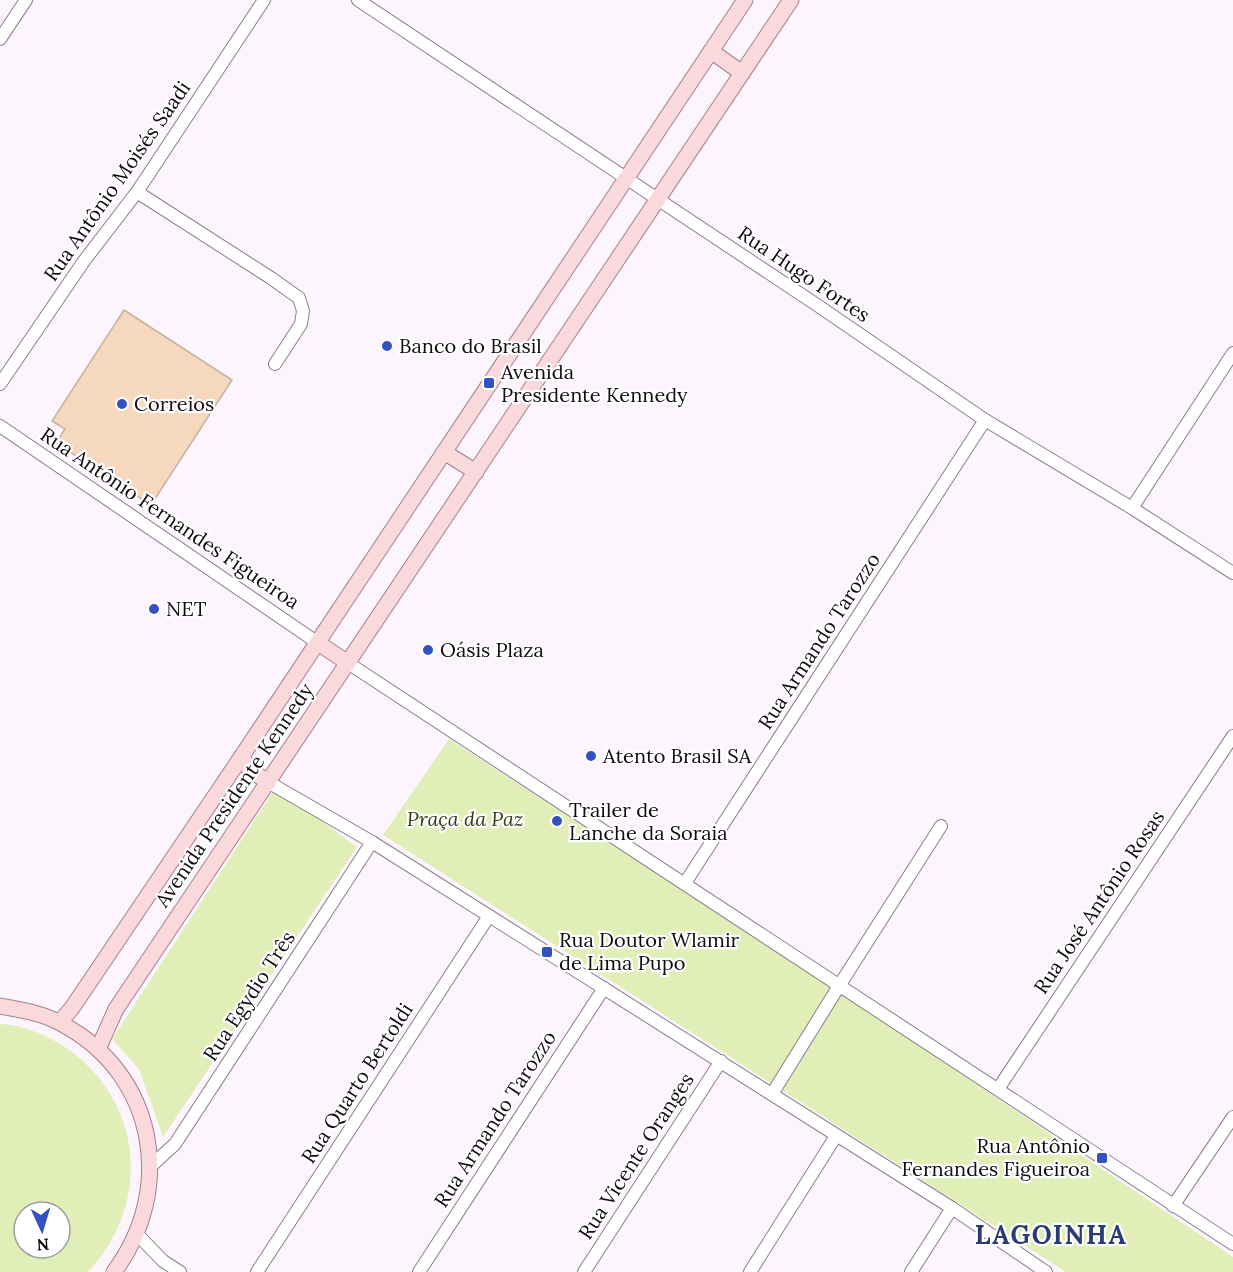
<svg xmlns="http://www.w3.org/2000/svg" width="1233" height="1272" font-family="Lora,serif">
	<rect width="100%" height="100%" fill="#fdf5fe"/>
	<g fill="#e1eeb8" fill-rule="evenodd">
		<path d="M449 739 836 990 1233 1257V1272H1066L383 835Z"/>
		<path d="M276 787 357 847 163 1137 139 1069 112 1039Z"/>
		<path d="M0 1024C25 1025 52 1037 72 1052 145 1108 150 1206 88 1272H0ZM24 1212H60V1248H24Z"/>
	</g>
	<path fill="#f5d8be" stroke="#c5b19f" stroke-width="1.5" d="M124 310 232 380 151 505 56 443 65 429 52 421Z"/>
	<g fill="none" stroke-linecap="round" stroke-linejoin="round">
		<g stroke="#8c7b8d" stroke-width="14">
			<g id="minor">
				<path d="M358 0 817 305 985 420 1132 508 1233 573"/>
				<path d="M0 39 26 0"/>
				<path d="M137 192 271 278 299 298 303 311 301 324 275 364"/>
				<path d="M0 384 84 261 137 192 264 0"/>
				<path d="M0 426 318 643"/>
				<path d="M1132 508 1233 353"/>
				<path d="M348 663 1233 1244"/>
				<path d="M268 782 372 842 952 1208 1046 1272"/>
				<path d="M685 883 985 420"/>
				<path d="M998 1089 1233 736"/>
				<path d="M772 1094 839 986 941 826"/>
				<path d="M151 1166 175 1144 372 842"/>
				<path d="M1173 1206 1233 1117"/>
				<path d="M137 1234 163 1261 180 1272"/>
				<path d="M257 1272 489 916"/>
				<path d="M419 1272 604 988"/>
				<path d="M584 1272 721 1061"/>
				<path d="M750 1272 836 1136"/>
				<path d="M911 1272 952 1208"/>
			</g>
		</g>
		<g stroke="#a68087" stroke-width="17">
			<g id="major">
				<path d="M711 51 742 73"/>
				<path d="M444 452 476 472"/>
				<path d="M318 643 348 663"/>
				<path d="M242 756 249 769 268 782"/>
				<path d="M0 1006C21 1010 43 1013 62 1024 156 1074 176 1189 114 1272"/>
				<path d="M60 1022 72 1008 242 756 745 0"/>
				<path d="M98 1049 116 1009 791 0"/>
			</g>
		</g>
		<use href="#minor" stroke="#fff" stroke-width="12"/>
		<use href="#major" stroke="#fad9dd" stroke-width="15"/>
	</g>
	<g fill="#3351c2" stroke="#fff" stroke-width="2">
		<circle cx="387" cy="346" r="6"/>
		<rect x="483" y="377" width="12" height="12" rx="3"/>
		<circle cx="122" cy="404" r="6"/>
		<circle cx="154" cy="609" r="6"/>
		<circle cx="428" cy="650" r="6"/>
		<circle cx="591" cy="756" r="6"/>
		<circle cx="557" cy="821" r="6"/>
		<rect x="541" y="946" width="12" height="12" rx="3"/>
		<rect x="1096" y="1152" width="12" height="12" rx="3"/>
	</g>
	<g text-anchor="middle" stroke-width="4.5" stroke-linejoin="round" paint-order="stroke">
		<g font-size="20" fill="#100a11" stroke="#fff">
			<text transform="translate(117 181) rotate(-55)" y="7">Rua Antônio Moisés Saadi</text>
			<text transform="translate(804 274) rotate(34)" y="7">Rua Hugo Fortes</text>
			<text transform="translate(170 518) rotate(34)" y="7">Rua Antônio Fernandes Figueiroa</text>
			<text transform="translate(819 641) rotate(-57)" y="7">Rua Armando Tarozzo</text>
			<text transform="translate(234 795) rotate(-56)" y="7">Avenida Presidente Kennedy</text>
			<text transform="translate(1099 902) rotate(-56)" y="7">Rua José Antônio Rosas</text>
			<text transform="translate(249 996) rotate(-57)" y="7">Rua Egydio Três</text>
			<text transform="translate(357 1083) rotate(-57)" y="7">Rua Quarto Bertoldi</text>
			<text transform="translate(495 1119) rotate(-57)" y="7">Rua Armando Tarozzo</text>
			<text transform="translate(636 1156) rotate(-57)" y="7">Rua Vicente Oranges</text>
		</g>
		<g font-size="20" fill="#100a11" stroke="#fff" text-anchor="start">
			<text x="399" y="353">Banco do Brasil</text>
			<text x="501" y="379">Avenida<tspan x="501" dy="23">Presidente Kennedy</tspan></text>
			<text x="134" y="411">Correios</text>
			<text x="166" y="616">NET</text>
			<text x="440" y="657">Oásis Plaza</text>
			<text x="603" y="763">Atento Brasil SA</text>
			<text x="569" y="817">Trailer de<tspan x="569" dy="23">Lanche da Soraia</tspan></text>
			<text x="559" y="947">Rua Doutor Wlamir<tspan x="559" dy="23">de Lima Pupo</tspan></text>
			<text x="1090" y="1153" text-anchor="end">Rua Antônio<tspan x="1090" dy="23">Fernandes Figueiroa</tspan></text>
		</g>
		<g font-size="20" font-style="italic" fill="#363d17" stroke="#fff">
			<text x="465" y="826">Praça da Paz</text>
		</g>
		<g font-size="26" font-weight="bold" letter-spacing="1.5" fill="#293b74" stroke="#fff">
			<text x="1051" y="1244">LAGOINHA</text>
		</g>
	</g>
	<g transform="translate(42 1230) rotate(176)"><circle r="28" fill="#ffffff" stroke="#9f9da0" stroke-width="1.5"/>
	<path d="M0-4.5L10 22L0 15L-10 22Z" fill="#3351c2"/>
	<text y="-9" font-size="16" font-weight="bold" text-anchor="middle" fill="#100a11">N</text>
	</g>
</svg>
